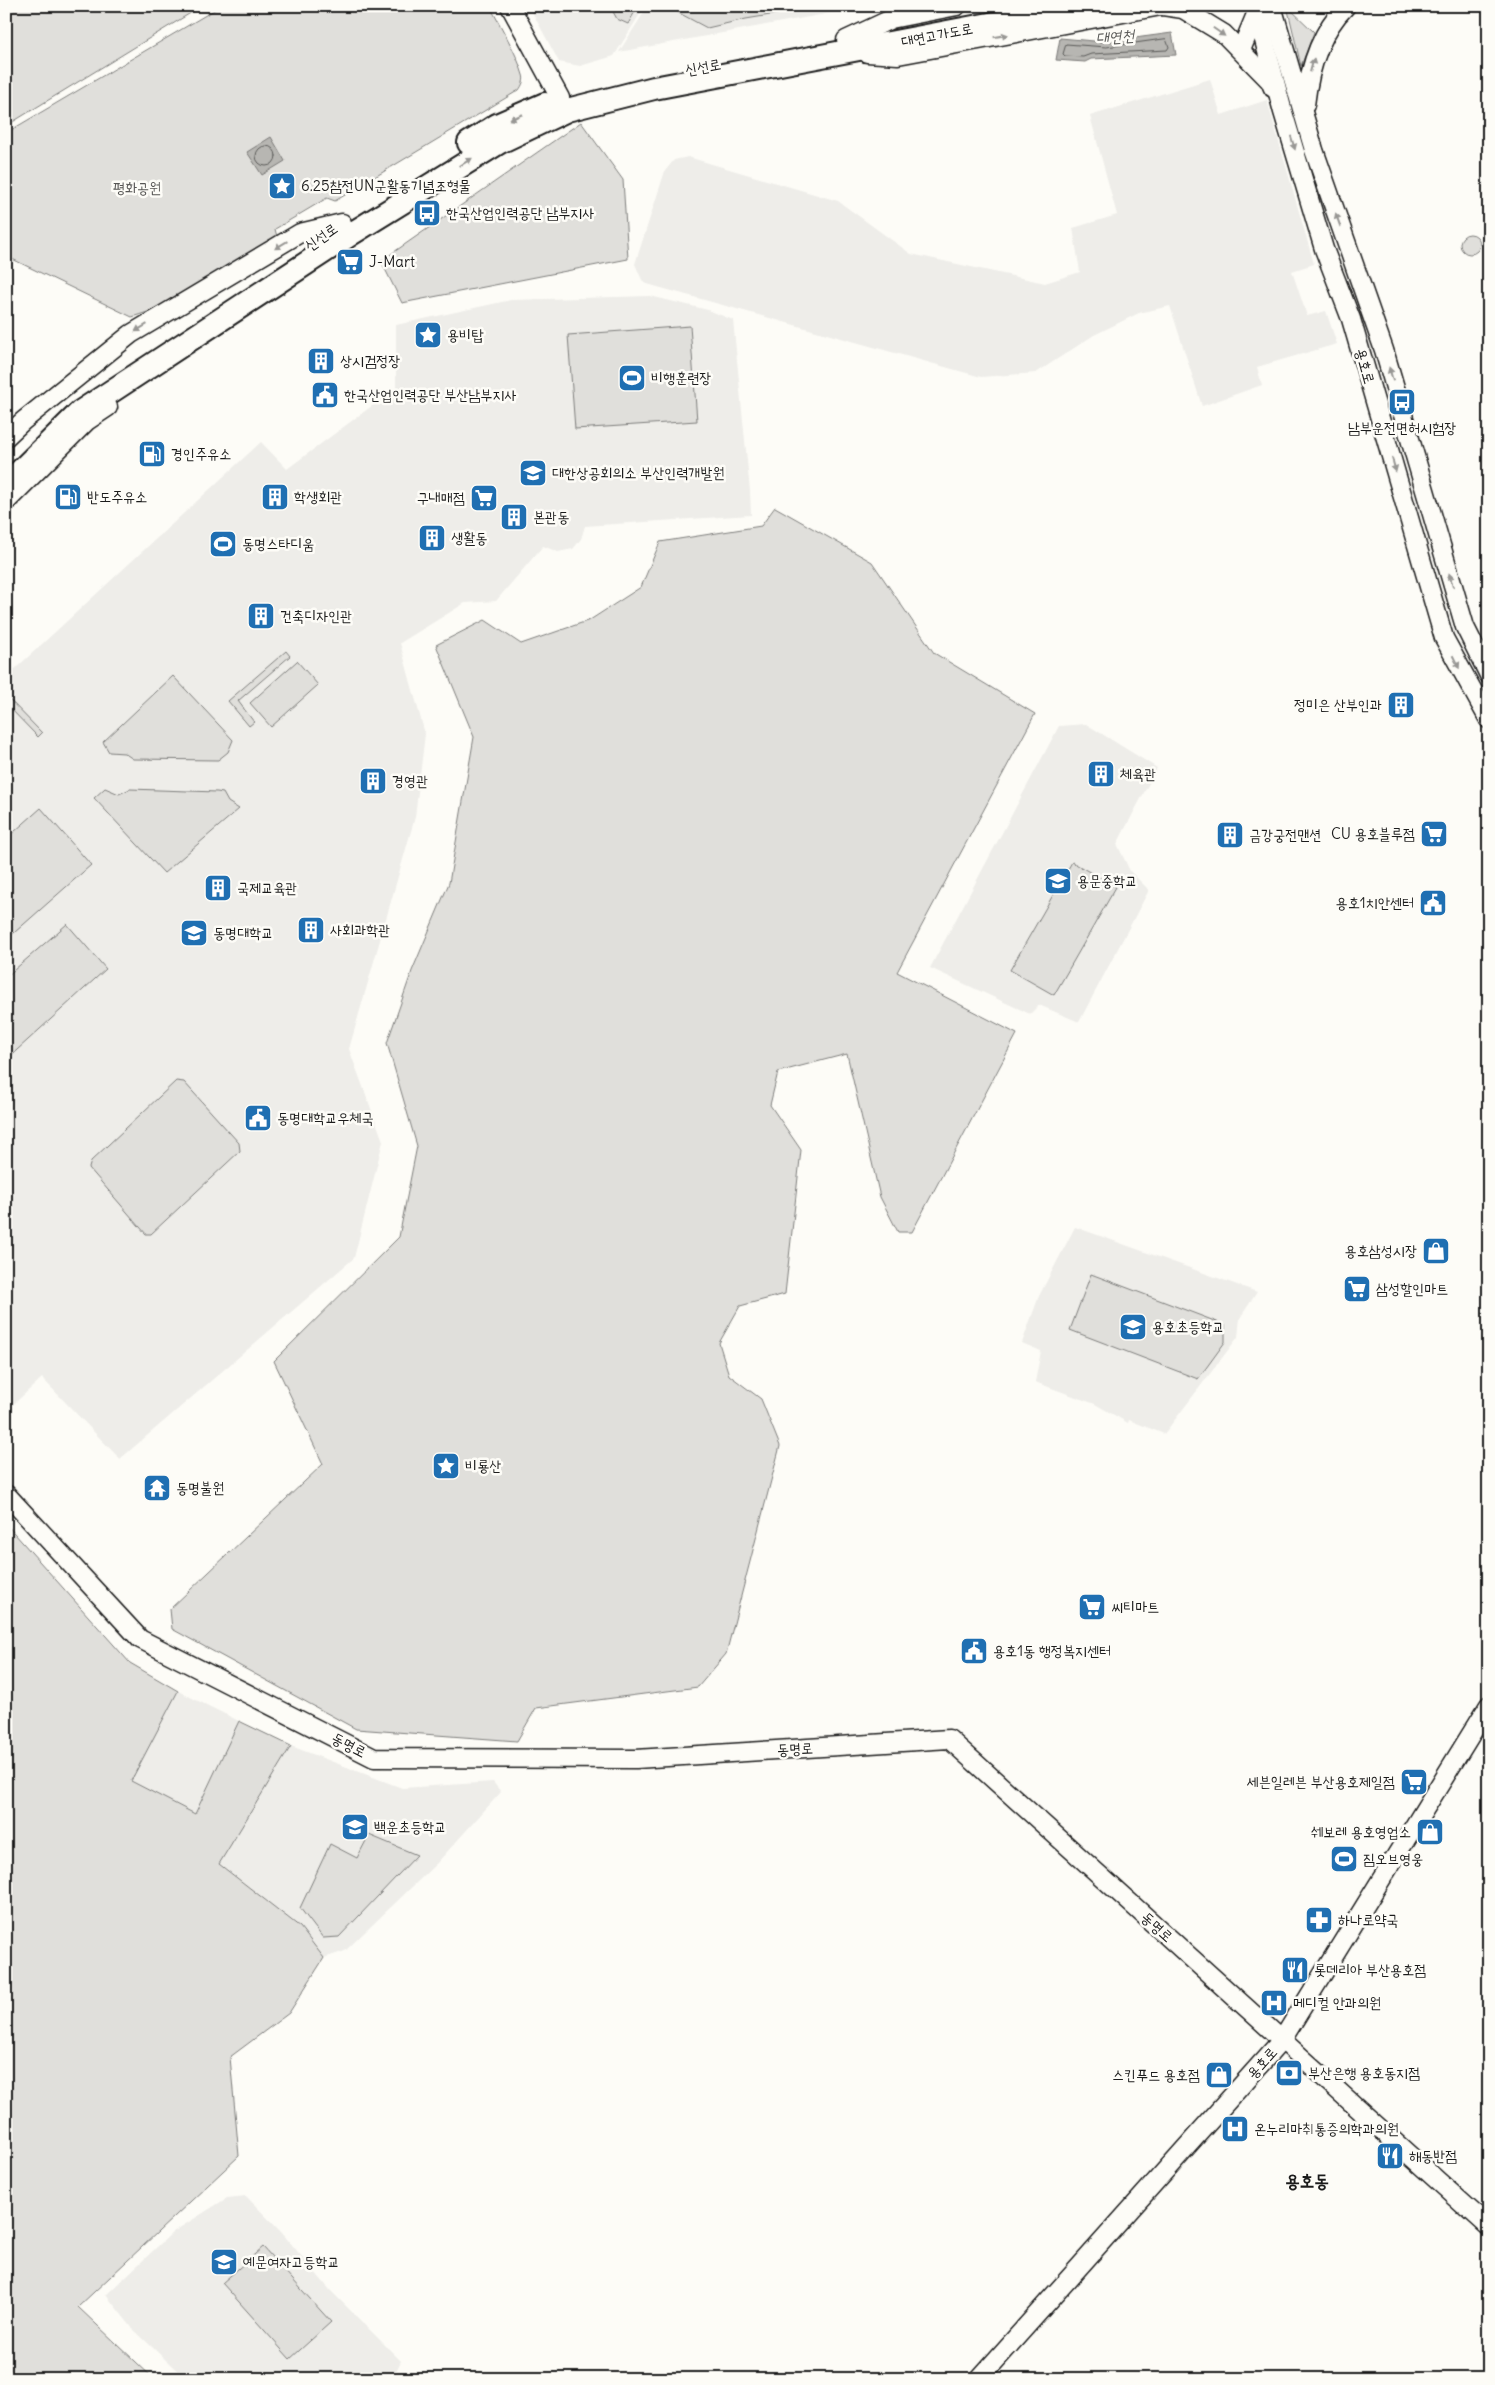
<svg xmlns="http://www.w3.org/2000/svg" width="1495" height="2385" font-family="Delius,'Poor Story',sans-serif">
	<rect width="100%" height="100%" fill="#fdfcf7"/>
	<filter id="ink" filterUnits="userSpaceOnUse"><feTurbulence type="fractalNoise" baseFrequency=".02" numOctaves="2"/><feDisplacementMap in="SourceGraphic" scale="10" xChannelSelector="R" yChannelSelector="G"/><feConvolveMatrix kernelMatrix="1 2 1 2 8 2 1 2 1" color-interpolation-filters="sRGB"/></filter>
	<g filter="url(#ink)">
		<g fill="#eeede9">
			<path d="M529 6H645L614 56 580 66 559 62Z"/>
			<path d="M648 6H869L619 52Z"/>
			<path d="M1210 79 1221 115 1267 100 1314 264 1292 271 1307 316 1326 311 1337 344 1257 367 1262 385 1202 406 1170 306 1139 313 1094 335 1036 373 981 377 647 284 642 280 635 264 665 171 674 160 688 157 838 201 911 254 1045 283 1080 272 1073 228 1117 215 1090 116Z"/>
			<path d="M650 296 708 310 733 320 750 491 751 515 585 526 581 539 573 549 558 552 543 546 496 601 465 603 400 643 425 734 415 817 349 1049 383 1141 354 1258 120 1459 42 1378 6 1411V660L15 669 261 442 287 469 396 388V325L511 300Z"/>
			<path d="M1086 724 1157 768 1117 844 1130 871 1149 890 1079 1022 1039 1005 1030 1014 930 968 1059 726Z"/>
			<path d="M1075 1227 1257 1292 1240 1318 1238 1337 1164 1434 1129 1420 1128 1423 1095 1404 1035 1382 1041 1351 1022 1343 1039 1296Z"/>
			<path d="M178 1691 239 1721 195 1814 130 1781Z"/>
			<path d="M291 1746 402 1788 493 1782 501 1792 437 1863 345 1951 324 1958 300 1927 219 1864Z"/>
			<path d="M246 2196 282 2233 330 2290 401 2361 392 2379H186L134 2330 106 2295 173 2232 227 2198Z"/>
		</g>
		<g fill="#e0dfdb" stroke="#7e7e7c">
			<path d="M6 6H202L6 126Z"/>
			<path d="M221 6H490C501 28 516 51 523 75 525 80 522 86 519 90L335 201 327 198 275 229 277 237 163 307 132 317 6 256V133Z"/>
			<path d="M610 6H638L628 24 617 19Z"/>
			<path d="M666 6H825L746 19 707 28Z"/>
			<path d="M1287 6 1314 32 1301 66Z"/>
			<path d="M581 122 623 180 628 259 402 303 381 261Z"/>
			<circle cx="1470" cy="244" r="10"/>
			<path d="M690 326 697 421 575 429 568 335Z"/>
			<path d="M775 507 872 562 934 653 1035 714 897 972 1017 1034 912 1232H898L880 1197 847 1054 778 1072 770 1105 801 1150 785 1294 740 1306 719 1343 729 1375 761 1399 780 1446 726 1654 698 1687 536 1708 517 1741 356 1729 172 1629 170 1609 323 1464 274 1361 399 1237 417 1146 387 1043 412 971 449 883 474 737 436 645 485 620 521 644 590 620 641 587 660 542 761 526Z"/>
			<path d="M286 651 290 656 238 701 254 722 249 726 228 701Z"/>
			<path d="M297 661 318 685 271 727 250 703Z"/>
			<path d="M173 676 233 740 228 752 218 760 133 759 124 753 109 752 103 742Z"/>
			<path d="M6 696 42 733 38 737 6 704Z"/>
			<path d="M105 788 119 794 130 789 217 792 223 793 228 802 239 809 164 873 94 798Z"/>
			<path d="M41 808 91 865 6 940V839Z"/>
			<path d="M1072 862 1116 887 1054 995 1010 970Z"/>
			<path d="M67 924 106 969 6 1060V977Z"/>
			<path d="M176 1081 184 1082 239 1143 240 1151 151 1234H146L89 1168 91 1161Z"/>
			<path d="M1091 1274 1225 1325V1342L1198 1379 1070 1330Z"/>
			<path d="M6 1524 130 1663 178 1691 131 1781 195 1814 239 1721 291 1746 219 1864 300 1927 324 1958 289 2013 230 2057 239 2156 78 2307 154 2379H6Z"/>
			<path d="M369 1835 417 1855 339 1937 323 1938 300 1908 330 1844 357 1858Z"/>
			<path d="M263 2247 331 2322 290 2359 222 2283Z"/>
		</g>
		<g fill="#b7b6b2" stroke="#797876">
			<path d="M1172 33 1176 55 1091 59 1085 62 1056 60 1060 38 1105 42Z"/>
			<path d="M271 137 285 161 262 175 247 152Z"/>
		</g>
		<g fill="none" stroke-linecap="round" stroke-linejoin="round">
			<g stroke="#5a5a58" stroke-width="1">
				<path d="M1166 39 1169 47 1167 50 1091 54 1083 57 1065 56 1063 54 1066 44 1106 47Z"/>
				<circle cx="266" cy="156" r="10"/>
			</g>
			<g stroke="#1c1c1c" stroke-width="21">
				<g id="secondary">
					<path d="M510 6 560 98"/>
					<path d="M1163 6 1183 9 1224 34 1270 81 1273 88"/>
					<path d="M1255 6 1283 112 1324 249 1351 319 1444 638 1489 720"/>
					<path d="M1272 6 1314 150 1384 350 1465 627 1489 675"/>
					<path d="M846 40 891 19 957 6"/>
					<path d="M1241 50 1257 12"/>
					<path d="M867 53 898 55 1161 6"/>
					<path d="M1305 105C1309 69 1319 33 1346 6"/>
					<path d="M6 437 23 421 131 334 300 233 342 223"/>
					<path d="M6 502 87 421 108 407"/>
					<path d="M6 1494 140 1639 374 1758 636 1759 949 1739 1489 2227"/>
					<path d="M979 2379 1282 2040 1489 1705"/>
				</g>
			</g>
			<g stroke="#1c1c1c" stroke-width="26">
				<g id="highway">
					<path d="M469 143 497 125 545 104"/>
					<path d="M6 485 80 412 351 234 500 142 567 110 654 88 1084 6"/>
				</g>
			</g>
			<use href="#secondary" stroke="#fdfcf7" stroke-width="18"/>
			<use href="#highway" stroke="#fdfcf7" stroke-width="22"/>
		</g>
		<defs><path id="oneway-solid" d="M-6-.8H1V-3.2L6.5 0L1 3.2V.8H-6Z" transform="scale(1.25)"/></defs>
		<g fill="#989794">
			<use href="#oneway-solid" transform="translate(1219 32) rotate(35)"/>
			<use href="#oneway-solid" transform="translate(1001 36) rotate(-10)"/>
			<use href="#oneway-solid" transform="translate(1312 65) rotate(-75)"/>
			<use href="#oneway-solid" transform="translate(516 117) rotate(157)"/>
			<use href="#oneway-solid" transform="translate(1293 143) rotate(73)"/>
			<use href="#oneway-solid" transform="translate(466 162) rotate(-32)"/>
			<use href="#oneway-solid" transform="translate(1338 220) rotate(-110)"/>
			<use href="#oneway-solid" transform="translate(281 245) rotate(149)"/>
			<use href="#oneway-solid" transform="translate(141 328) rotate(149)"/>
			<use href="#oneway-solid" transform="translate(1391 374) rotate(-106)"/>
			<use href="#oneway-solid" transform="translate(1394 465) rotate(74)"/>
			<use href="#oneway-solid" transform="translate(1451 580) rotate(-106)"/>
			<use href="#oneway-solid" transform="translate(1456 662) rotate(63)"/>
		</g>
	</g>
	<defs>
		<g id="sight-square" transform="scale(1.4375)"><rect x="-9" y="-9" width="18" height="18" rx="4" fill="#1f6fb2" stroke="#fdfcf7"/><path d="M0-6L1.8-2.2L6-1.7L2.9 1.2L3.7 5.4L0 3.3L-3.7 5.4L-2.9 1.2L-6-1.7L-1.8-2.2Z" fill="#fff"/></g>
		<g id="bus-square" transform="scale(1.4375)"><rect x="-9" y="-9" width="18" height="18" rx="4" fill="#1f6fb2" stroke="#fdfcf7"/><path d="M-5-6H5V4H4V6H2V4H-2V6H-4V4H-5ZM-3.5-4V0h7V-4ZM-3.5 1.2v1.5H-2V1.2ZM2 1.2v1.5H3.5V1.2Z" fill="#fff"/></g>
		<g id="supermarket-square" transform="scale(1.4375)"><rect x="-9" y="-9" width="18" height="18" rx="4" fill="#1f6fb2" stroke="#fdfcf7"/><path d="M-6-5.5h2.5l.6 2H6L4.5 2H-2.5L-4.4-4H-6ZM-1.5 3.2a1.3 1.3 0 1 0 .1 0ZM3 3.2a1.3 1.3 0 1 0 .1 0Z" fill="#fff"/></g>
		<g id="building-square" transform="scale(1.4375)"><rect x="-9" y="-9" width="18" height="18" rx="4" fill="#1f6fb2" stroke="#fdfcf7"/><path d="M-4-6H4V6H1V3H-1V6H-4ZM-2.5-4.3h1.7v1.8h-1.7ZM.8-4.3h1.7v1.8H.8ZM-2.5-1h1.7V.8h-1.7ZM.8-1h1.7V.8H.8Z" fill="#fff"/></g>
		<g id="stadium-square" transform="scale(1.4375)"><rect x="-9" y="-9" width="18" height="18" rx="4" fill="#1f6fb2" stroke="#fdfcf7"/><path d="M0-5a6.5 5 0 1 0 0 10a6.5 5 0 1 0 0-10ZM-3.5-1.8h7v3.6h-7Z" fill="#fff"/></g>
		<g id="civic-square" transform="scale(1.4375)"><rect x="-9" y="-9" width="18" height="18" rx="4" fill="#1f6fb2" stroke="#fdfcf7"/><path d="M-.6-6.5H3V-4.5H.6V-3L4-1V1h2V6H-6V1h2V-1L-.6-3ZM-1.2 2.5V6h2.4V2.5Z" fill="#fff"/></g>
		<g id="fuel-square" transform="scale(1.4375)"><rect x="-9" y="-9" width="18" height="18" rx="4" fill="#1f6fb2" stroke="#fdfcf7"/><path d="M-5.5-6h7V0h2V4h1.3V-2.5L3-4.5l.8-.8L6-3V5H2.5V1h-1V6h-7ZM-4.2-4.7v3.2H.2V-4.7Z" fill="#fff"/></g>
		<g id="university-square" transform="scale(1.4375)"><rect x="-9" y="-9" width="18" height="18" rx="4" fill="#1f6fb2" stroke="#fdfcf7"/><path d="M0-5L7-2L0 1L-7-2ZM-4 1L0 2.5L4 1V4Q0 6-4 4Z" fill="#fff"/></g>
		<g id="school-square" transform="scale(1.4375)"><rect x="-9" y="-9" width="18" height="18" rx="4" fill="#1f6fb2" stroke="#fdfcf7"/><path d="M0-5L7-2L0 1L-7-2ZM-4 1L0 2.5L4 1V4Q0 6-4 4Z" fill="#fff"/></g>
		<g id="shop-square" transform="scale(1.4375)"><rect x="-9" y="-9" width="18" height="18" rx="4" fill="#1f6fb2" stroke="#fdfcf7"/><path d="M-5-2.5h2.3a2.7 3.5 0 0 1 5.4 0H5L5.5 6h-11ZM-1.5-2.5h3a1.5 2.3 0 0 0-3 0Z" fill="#fff"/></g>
		<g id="temple-square" transform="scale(1.4375)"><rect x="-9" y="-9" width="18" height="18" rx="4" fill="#1f6fb2" stroke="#fdfcf7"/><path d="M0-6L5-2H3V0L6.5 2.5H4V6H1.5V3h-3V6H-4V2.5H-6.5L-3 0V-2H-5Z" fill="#fff"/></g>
		<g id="pharmacy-square" transform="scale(1.4375)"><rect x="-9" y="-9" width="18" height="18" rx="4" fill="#1f6fb2" stroke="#fdfcf7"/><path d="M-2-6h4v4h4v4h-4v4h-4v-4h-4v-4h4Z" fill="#fff"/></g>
		<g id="restaurant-square" transform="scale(1.4375)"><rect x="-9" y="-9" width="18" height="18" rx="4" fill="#1f6fb2" stroke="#fdfcf7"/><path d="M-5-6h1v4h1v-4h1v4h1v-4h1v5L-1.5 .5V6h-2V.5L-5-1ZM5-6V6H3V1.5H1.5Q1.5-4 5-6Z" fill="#fff"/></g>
		<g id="hospital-square" transform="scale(1.4375)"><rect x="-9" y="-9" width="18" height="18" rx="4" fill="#1f6fb2" stroke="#fdfcf7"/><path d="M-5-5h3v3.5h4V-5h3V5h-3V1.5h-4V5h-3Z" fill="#fff"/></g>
		<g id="bank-square" transform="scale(1.4375)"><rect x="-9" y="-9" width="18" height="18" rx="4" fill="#1f6fb2" stroke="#fdfcf7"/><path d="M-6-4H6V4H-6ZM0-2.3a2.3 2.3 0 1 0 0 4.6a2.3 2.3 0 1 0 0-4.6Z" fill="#fff"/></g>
	</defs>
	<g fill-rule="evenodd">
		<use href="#sight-square" x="282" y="186"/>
		<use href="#bus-square" x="427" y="213"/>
		<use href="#supermarket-square" x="350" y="262"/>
		<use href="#sight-square" x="428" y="335"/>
		<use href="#building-square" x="321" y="361"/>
		<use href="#stadium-square" x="632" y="378"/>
		<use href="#civic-square" x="325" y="395"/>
		<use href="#bus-square" x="1402" y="402"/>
		<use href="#fuel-square" x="152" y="454"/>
		<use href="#university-square" x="533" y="473"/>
		<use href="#fuel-square" x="68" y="497"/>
		<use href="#building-square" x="275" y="497"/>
		<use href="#supermarket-square" x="484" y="498"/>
		<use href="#building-square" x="514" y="517"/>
		<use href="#building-square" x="432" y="538"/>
		<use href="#stadium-square" x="223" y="544"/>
		<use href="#building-square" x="261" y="616"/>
		<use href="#building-square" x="1401" y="705"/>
		<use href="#building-square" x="1101" y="774"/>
		<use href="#building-square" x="373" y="781"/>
		<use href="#supermarket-square" x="1434" y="834"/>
		<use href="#building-square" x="1230" y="835"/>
		<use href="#school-square" x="1058" y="881"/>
		<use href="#building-square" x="218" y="888"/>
		<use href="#civic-square" x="1433" y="903"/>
		<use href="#building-square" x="311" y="930"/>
		<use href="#university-square" x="194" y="933"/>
		<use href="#civic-square" x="258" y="1118"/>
		<use href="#shop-square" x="1436" y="1251"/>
		<use href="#supermarket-square" x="1357" y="1289"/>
		<use href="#school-square" x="1133" y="1327"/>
		<use href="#sight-square" x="446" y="1466"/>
		<use href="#temple-square" x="157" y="1488"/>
		<use href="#supermarket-square" x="1092" y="1607"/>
		<use href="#civic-square" x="974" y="1651"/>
		<use href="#supermarket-square" x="1414" y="1782"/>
		<use href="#school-square" x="355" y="1827"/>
		<use href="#shop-square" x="1430" y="1832"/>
		<use href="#stadium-square" x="1344" y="1859"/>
		<use href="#pharmacy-square" x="1319" y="1920"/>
		<use href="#restaurant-square" x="1295" y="1970"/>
		<use href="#hospital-square" x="1274" y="2003"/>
		<use href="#bank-square" x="1289" y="2073"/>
		<use href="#shop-square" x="1219" y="2075"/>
		<use href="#hospital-square" x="1235" y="2129"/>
		<use href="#restaurant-square" x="1390" y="2156"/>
		<use href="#school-square" x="224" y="2262"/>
	</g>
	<g text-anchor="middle" stroke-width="5" stroke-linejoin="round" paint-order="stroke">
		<g font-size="15" fill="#1c1c1c" stroke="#fdfcf7">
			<text transform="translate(937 35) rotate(-11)" y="5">대연고가도로</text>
			<text transform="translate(703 67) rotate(-10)" y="5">신선로</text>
			<text transform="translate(321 237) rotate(-35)" y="5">신선로</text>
			<text transform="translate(1365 366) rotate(74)" y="5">용호로</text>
			<text transform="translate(349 1745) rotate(27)" y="5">동명로</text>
			<text transform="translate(795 1749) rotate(-3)" y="5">동명로</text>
			<text transform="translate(1157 1927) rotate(42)" y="5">동명로</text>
			<text transform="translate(1262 2063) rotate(-48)" y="5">용호로</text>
		</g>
		<g font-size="15" fill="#1c1c1c" stroke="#fdfcf7" text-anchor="start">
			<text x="301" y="191">6.25참전UN군활동기념조형물</text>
			<text x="446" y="218">한국산업인력공단 남부지사</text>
			<text x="369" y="267">J-Mart</text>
			<text x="447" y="340">용비탑</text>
			<text x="340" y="366">상시검정장</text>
			<text x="651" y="383">비행훈련장</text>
			<text x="344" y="400">한국산업인력공단 부산남부지사</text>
			<text x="1402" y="433" text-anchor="middle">남부운전면허시험장</text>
			<text x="171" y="459">경인주유소</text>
			<text x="552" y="478">대한상공회의소 부산인력개발원</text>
			<text x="87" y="502">반도주유소</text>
			<text x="294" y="502">학생회관</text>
			<text x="465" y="503" text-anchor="end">구내매점</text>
			<text x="533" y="522">본관동</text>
			<text x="451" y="543">생활동</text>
			<text x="242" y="549">동명스타디움</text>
			<text x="280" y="621">건축디자인관</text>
			<text x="1382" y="710" text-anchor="end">정미은 산부인과</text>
			<text x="1120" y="779">체육관</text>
			<text x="392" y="786">경영관</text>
			<text x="1415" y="839" text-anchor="end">CU 용호블루점</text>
			<text x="1249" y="840">금강궁전맨션</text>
			<text x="1077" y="886">용문중학교</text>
			<text x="237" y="893">국제교육관</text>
			<text x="1414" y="908" text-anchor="end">용호1치안센터</text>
			<text x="330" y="935">사회과학관</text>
			<text x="213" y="938">동명대학교</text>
			<text x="277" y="1123">동명대학교우체국</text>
			<text x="1417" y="1256" text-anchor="end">용호삼성시장</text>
			<text x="1376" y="1294">삼성할인마트</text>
			<text x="1152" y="1332">용호초등학교</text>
			<text x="465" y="1471">비룡산</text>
			<text x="176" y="1493">동명불원</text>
			<text x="1111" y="1612">씨티마트</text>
			<text x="993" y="1656">용호1동 행정복지센터</text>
			<text x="1395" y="1787" text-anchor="end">세븐일레븐 부산용호제일점</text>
			<text x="374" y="1832">백운초등학교</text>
			<text x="1411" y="1837" text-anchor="end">쉐보레 용호영업소</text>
			<text x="1363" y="1864">짐오브영웅</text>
			<text x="1338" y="1925">하나로약국</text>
			<text x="1314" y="1975">롯데리아 부산용호점</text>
			<text x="1293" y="2008">메디컬 안과의원</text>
			<text x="1308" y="2078">부산은행 용호동지점</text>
			<text x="1200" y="2080" text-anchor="end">스킨푸드 용호점</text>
			<text x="1254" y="2134">온누리마취통증의학과의원</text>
			<text x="1409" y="2161">해동반점</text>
			<text x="243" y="2267">예문여자고등학교</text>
		</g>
		<g font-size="15" fill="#575655" stroke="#fdfcf7">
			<text x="137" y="193">평화공원</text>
		</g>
		<g font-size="16" font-style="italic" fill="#5a5a58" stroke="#fdfcf7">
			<text transform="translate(1115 36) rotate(-4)" y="6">대연천</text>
		</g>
		<g font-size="18" font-weight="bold" fill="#1c1c1c" stroke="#fdfcf7">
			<text x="1307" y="2187">용호동</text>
		</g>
	</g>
	<rect width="1495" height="2385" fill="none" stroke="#fdfcf7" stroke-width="25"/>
	<rect x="12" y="12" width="1470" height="2360" fill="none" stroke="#1c1c1c" stroke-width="2" filter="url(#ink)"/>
</svg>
